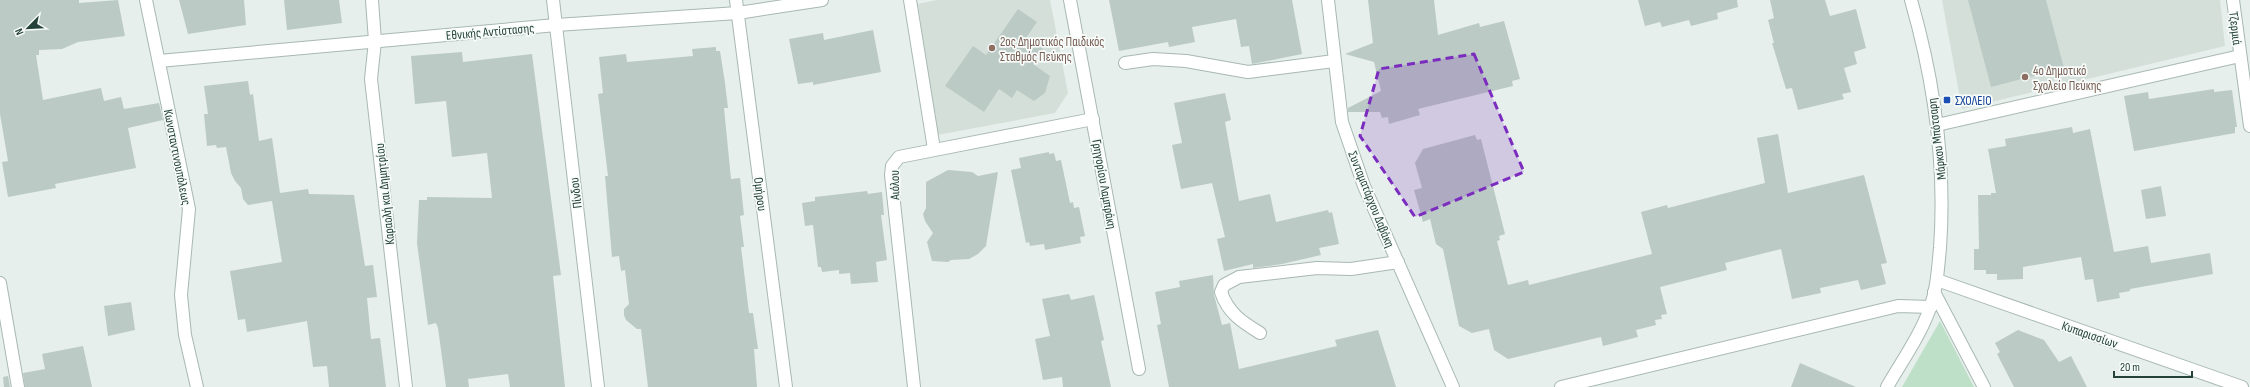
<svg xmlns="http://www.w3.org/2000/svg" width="2250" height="387" font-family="'Sofia Sans Condensed',sans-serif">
	<rect width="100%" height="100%" fill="#e6efeb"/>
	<g fill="#d4dfda">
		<path d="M937 0H1050L1068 93 1055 113 937 135 918 4Z"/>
		<path d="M1942 0H2220L2225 46 1962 109Z"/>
	</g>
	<path fill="#bfe0c8" d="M1940 321 1974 387H1902Z"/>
	<g fill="#bbcac4">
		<path d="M0 0H79V3L118 0 125 36 78 42 62 49 39 50V55H36L43 100 101 88 104 101 121 97 124 109 159 103 163 120 128 128 136 168 55 184 56 188 8 197 2 162 8 161 0 114Z"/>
		<path d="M179 0H244L246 25 188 34Z"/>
		<path d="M284 0H339L342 23 287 30Z"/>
		<path d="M1109 0H1292L1302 54 1252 64 1249 46 1241 47 1236 19 1192 27 1195 42 1169 47 1168 42 1119 51Z"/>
		<path d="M1368 0H1434L1438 35 1479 23 1480 27 1504 21 1520 79 1512 81 1513 86 1418 109 1420 115 1389 124 1388 117 1382 118 1380 112H1348V108L1381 91 1374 62 1345 54 1373 43Z"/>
		<path d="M1638 0H1737L1738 7 1717 13 1718 19 1691 26 1689 20 1662 27 1660 22 1645 26Z"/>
		<path d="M1770 0H1825L1830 16 1856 9 1866 48 1854 52 1857 64 1844 68 1851 92 1842 94 1844 99 1798 110 1792 88 1786 89 1772 43H1774L1768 20 1774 18Z"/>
		<path d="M1968 0H2046L2064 68 1991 87Z"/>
		<path d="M1018 9 1037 22 1026 38 1043 49 1033 64 1050 76 1045 93 1034 101 1017 90 1012 98 999 89 984 112 945 86 973 46 986 55Z"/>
		<path d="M873 30 881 72 813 85V82L798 84 789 39 823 33 824 40Z"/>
		<path d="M716 47V51H720L725 83 728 108H724L731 179 740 178 744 215 740 216 744 247H741L749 313H753L758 349H754L757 387H648L641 329H637L626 320 624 315V309L629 304 625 270 621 271 619 256 612 257 605 176H608L598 94 603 93 599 57 626 54 627 62 693 56 692 49Z"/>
		<path d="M462 52 463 62 532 54 561 275 553 276 565 387H510L508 374 468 379 469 387H446L438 328 436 323 428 325 417 243 419 200H427V197L492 198 487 153 452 157 446 101 415 104 411 56Z"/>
		<path d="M248 81 250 95 253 94 259 141 272 138 280 193 308 189 309 194 354 195 365 266 373 265 377 297 367 298 371 339 380 338 386 387H329L327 366 313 367 307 321 247 332 245 319 238 320 230 271 282 262 272 201 248 205 243 199 241 188 235 181 231 173 226 147 217 148 216 145 207 146 204 114H208L204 86Z"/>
		<path d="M2214 89V92L2232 90 2237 127H2235V133L2134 151 2124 96 2148 92 2149 99Z"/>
		<path d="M1225 93 1231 120 1225 122 1239 201 1270 194 1276 222 1328 210 1329 213 1332 212 1339 244 1319 248 1321 255 1282 264 1253 268V264L1224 271 1217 239 1225 237 1212 183 1181 189 1172 145 1182 143 1174 103Z"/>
		<path d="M2072 127 2073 133 2090 129 2114 252 2148 246 2151 263 2210 253 2213 274 2130 289V291L2119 293 2120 298 2097 302 2093 279 2085 280 2081 257 2023 267V279L1997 280V274H1986V270H1974V249H1979L1978 195H1991V193H1996L1988 149 2006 146 2005 139Z"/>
		<path d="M1778 134 1788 193 1864 175 1887 263 1881 264 1886 284 1861 290 1858 280 1820 288 1821 293 1792 299 1781 249 1725 263 1727 270 1660 287 1667 314 1661 315 1662 319 1655 320 1656 325 1636 330 1638 337 1603 346 1601 337 1508 359 1494 350 1489 329 1472 333 1459 326 1443 249 1436 244 1430 219 1423 222 1414 190 1422 188 1415 163 1423 149 1475 135 1477 140 1481 139 1505 234 1499 236 1500 240 1497 241 1508 285 1528 280 1529 285 1652 254 1641 212 1667 205 1668 208 1765 183 1757 138Z"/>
		<path d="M1049 152V154L1054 153 1056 161 1061 160 1070 203 1073 202 1074 208 1079 207 1085 236 1080 237 1081 243 1045 250 1044 244 1030 246 1029 242 1026 243 1011 170 1021 168 1019 158Z"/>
		<path d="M948 170 972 172 978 176 998 172 986 246 978 254 969 259 951 260 948 262 932 261 927 242 933 233 925 221 923 214 926 208V182Z"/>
		<path d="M2161 186 2166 216 2146 219 2141 190Z"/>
		<path d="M867 191 868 194 882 192 884 215H881L887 260 876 262 878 282 851 284 850 273 839 274V270L822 272 821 267H818L813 225 805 226 802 203 815 201V197Z"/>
		<path d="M1213 275 1214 295 1222 325 1230 323 1239 369 1337 346 1335 340 1378 330 1396 387H1169L1157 325 1161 324 1155 292 1180 287 1179 281Z"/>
		<path d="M1069 294 1071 300 1094 295 1104 340 1101 341 1111 387H1063L1062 377 1043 380 1035 339 1050 336 1042 299Z"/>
		<path d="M131 302 135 330 108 336 104 306Z"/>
		<path d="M2018 330 2044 340 2059 362 2071 356 2087 387H2014L1997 354 2000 352 1995 343Z"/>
		<path d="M83 346 92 387H25L23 373 45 369 42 354Z"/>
		<path d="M1800 363 1856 387H1791Z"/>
		<path d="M8 376 10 387H4L3 377Z"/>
	</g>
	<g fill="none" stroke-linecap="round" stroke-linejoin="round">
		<g stroke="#a8b8b2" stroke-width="14">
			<g id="minor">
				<path d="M146 0 189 209 181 295 185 335 197 387"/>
				<path d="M372 0 375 41 371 79 406 387"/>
				<path d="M553 0 598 387"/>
				<path d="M736 0 786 387"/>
				<path d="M910 0 934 149"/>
				<path d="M1070 0 1139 369"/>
				<path d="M1328 0 1342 122 1364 186 1453 387"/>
				<path d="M2233 0 2250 126"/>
				<path d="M159 61 556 25 738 13 822 0"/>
				<path d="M1125 63 1153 59 1186 61 1248 72 1334 61"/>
				<path d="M1937 125 2240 56"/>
				<path d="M1937 280 2242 387"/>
				<path d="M0 283 18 387"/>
				<path d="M1934 292 1984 387"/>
				<path d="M1260 333C1242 322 1228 313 1221 292L1224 285 1239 277 1317 268 1351 269 1398 262"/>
				<path d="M914 387 891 175 892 166 899 157 1093 119"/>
				<path d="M1561 387 1898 306 1931 307"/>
				<path d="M1887 387C1902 361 1920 336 1930 308 1937 289 1938 268 1940 248 1946 165 1934 80 1911 0"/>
			</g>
		</g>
		<use href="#minor" stroke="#fff" stroke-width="12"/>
	</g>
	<path fill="#7b2cbf" fill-opacity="0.2" stroke="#7b2cbf" stroke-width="3" stroke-dasharray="8 5" stroke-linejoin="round" d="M1474 54 1524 172 1415 217 1360 136 1379 69Z"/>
	<g fill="#8d6e63" stroke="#f7fbf9" stroke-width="1.5">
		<circle cx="992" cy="48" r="4"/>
		<circle cx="2025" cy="77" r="4"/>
	</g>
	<rect fill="#1a4fb4" stroke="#f7fbf9" stroke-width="1.5" x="1943" y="96" width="8" height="8" rx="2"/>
	<g text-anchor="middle" stroke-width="3.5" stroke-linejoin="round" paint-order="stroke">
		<g font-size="13" fill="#24423a" stroke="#f7fbf9">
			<text transform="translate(2236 28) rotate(83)" y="5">Τζερμιά</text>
			<text transform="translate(490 31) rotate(-5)" y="5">Εθνικής Αντίστασης</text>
			<text transform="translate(1936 139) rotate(-97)" y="5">Μάρκου Μπότσαρη</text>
			<text transform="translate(178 157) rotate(79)" y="5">Κωνσταντινουπόλεως</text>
			<text transform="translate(1105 184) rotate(80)" y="5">Γρηγορίου Λαμπράκη</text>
			<text transform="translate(894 185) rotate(-91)" y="5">Αιόλου</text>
			<text transform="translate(575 193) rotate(-97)" y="5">Πίνδου</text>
			<text transform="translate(384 194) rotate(-96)" y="5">Καραολή και Δημητρίου</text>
			<text transform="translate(761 194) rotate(83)" y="5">Ομήρου</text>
			<text transform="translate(1372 199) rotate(68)" y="5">Συνταματάρχου Δαβάκη</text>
			<text transform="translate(2090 334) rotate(19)" y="5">Κυπαρισσίων</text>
		</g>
		<g font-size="13" fill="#785e54" stroke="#f7fbf9" text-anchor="start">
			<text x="1000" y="46">2ος Δημοτικός Παιδικός<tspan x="1000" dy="15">Σταθμός Πεύκης</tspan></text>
			<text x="2033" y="75">4o Δημοτικό<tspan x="2033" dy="15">Σχολείο Πεύκης</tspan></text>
		</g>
		<g font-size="13" fill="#164399" stroke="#f7fbf9" text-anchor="start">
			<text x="1955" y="105">ΣΧΟΛΕΙΟ</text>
		</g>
	</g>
	<g transform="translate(28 28) rotate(246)" stroke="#f7fbf9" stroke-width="3" paint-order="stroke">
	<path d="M0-3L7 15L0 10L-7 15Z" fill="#24423a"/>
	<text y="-6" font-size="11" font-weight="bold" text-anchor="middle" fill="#24423a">N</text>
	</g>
	<path d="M2114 371v6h78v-6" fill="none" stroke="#24423a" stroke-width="2"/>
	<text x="2120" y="371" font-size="12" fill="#24423a" stroke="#f7fbf9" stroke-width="3" paint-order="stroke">20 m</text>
</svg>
